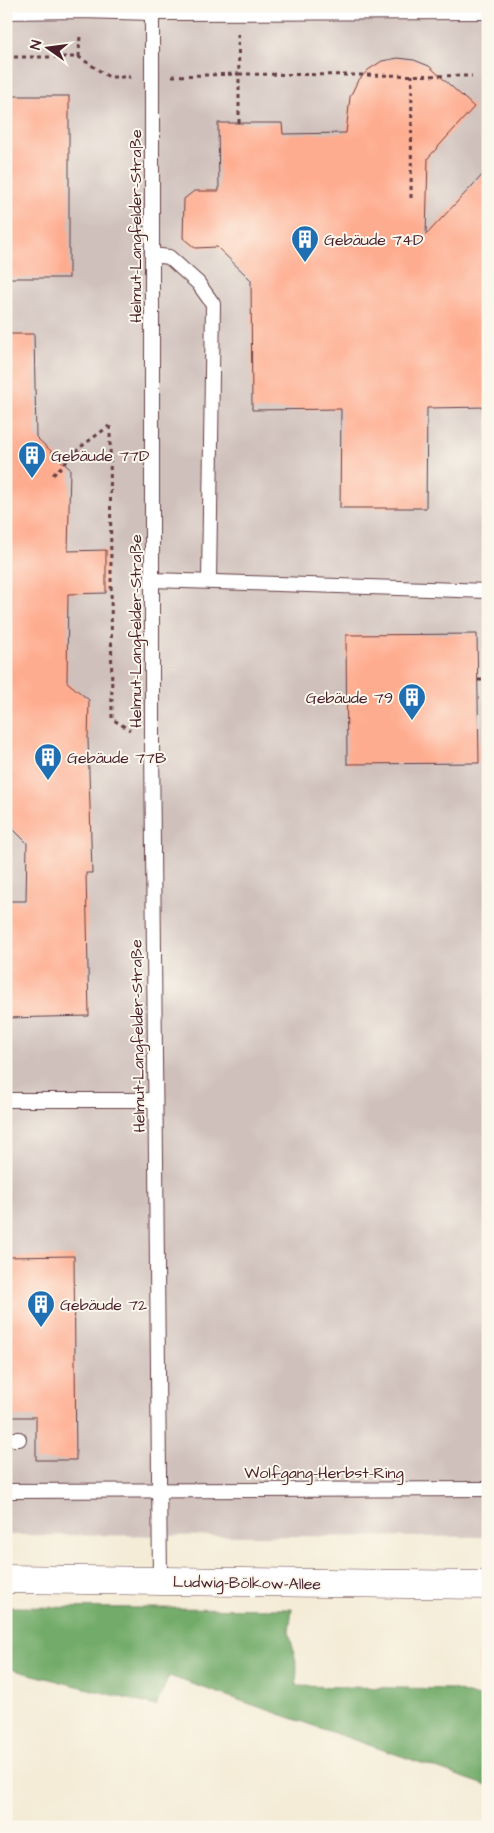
<svg xmlns="http://www.w3.org/2000/svg" width="494" height="1833" font-family="'Architects Daughter',sans-serif">
	<rect width="100%" height="100%" fill="#fbf7ec"/>
	<filter id="ink" filterUnits="userSpaceOnUse"><feTurbulence type="fractalNoise" baseFrequency=".02" numOctaves="2"/><feDisplacementMap in="SourceGraphic" scale="10" xChannelSelector="R" yChannelSelector="G"/><feConvolveMatrix kernelMatrix="1 2 1 2 8 2 1 2 1" color-interpolation-filters="sRGB"/></filter>
	<filter id="wash" filterUnits="userSpaceOnUse"><feTurbulence type="fractalNoise" baseFrequency=".0096" numOctaves="4" result="noise"/><feDisplacementMap in="SourceGraphic" scale="20" xChannelSelector="R" yChannelSelector="G"/><feGaussianBlur stdDeviation="1.12" result="paint"/><feColorMatrix in="noise" values="0 0 0 0 0 0 0 0 0 0 0 0 0 0 0 0 0 1.4 0 .05"/><feComposite in="paint" operator="in"/></filter>
	<g filter="url(#wash)">
		<rect width="100%" height="100%" fill="#f4ecd7"/>
		<path fill="#f3d4bf" d="M478 1650H488V1728L478 1672Z"/>
		<path fill="#cfc0bb" d="M6 6H488V1537L6 1535Z"/>
		<path fill="#73ac6b" stroke="#5e664b" d="M6 1607 292 1609 289 1631 297 1666 296 1686 453 1689 484 1699C487 1721 490 1742 486 1764L488 1765V1786L169 1676 156 1706 6 1668Z"/>
		<g id="blocks">
			<g fill="#feac8f">
				<path d="M398 58 414 60 429 66 474 107 428 158 426 235 488 169V407L427 408 426 508H340L341 409 252 410 251 280 217 247 195 248 183 238 184 199 194 191H219L218 123H282L283 134 346 133 350 97 357 82 368 70 382 61Z"/>
				<rect x="6" y="96" width="63" height="182"/>
				<path d="M6 334H34L36 437 70 469 68 551 106 550V593L68 594 67 682 89 700 88 739 92 873H86L89 1016 6 1018V901H26L27 843 6 822Z"/>
				<path d="M477 634 479 763 347 764 346 635Z"/>
				<path d="M74 1256 76 1460H36V1417H6V1257Z"/>
			</g>
		</g>
	</g>
	<g filter="url(#ink)">
		<use href="#blocks" fill-opacity="0" stroke="#643e45" stroke-width="1"/>
		<g fill="none" stroke-linecap="round" stroke-linejoin="round">
			<g stroke="#643e45" stroke-width="16">
				<g id="lane">
					<path d="M6 12 81 11 152 13 488 12"/>
					<path d="M152 13V744L160 1580"/>
					<path d="M152 255 169 257 198 283 213 304 209 581"/>
					<path d="M153 580 488 591"/>
					<path d="M6 1100H155"/>
					<path d="M6 1439H19"/>
					<path d="M6 1491 488 1489"/>
				</g>
			</g>
			<g stroke="#643e45" stroke-width="29">
				<path id="street" d="M6 1579 488 1585"/>
			</g>
			<g stroke="#643e45" stroke-width="3" stroke-dasharray="4 4" stroke-linecap="butt">
				<path d="M238 34 239 74 472 76"/>
				<path d="M6 57H79L109 77H131"/>
				<path d="M79 57 80 33"/>
				<path d="M172 76 239 74V123"/>
				<path d="M411 198 412 75"/>
				<path d="M110 426 112 719 130 730"/>
				<path d="M53 475 82 446 109 426"/>
				<path d="M478 680H488"/>
				<path d="M488 1614 486 1650 488 1653"/>
			</g>
			<use href="#lane" stroke="#fff" stroke-width="14"/>
			<use href="#street" stroke="#fff" stroke-width="28"/>
		</g>
	</g>
	<defs>
		<g id="building-pin" transform="scale(1.4375)"><path d="M0 17L-7.5 6A9.5 9.5 0 1 1 7.5 6Z" fill="#1f6fb2" stroke="#fbf7ec"/><path d="M-4-6H4V6H1V3H-1V6H-4ZM-2.5-4.3h1.7v1.8h-1.7ZM.8-4.3h1.7v1.8H.8ZM-2.5-1h1.7V.8h-1.7ZM.8-1h1.7V.8H.8Z" fill="#fff"/></g>
	</defs>
	<g fill-rule="evenodd">
		<use href="#building-pin" x="305" y="239"/>
		<use href="#building-pin" x="32" y="455"/>
		<use href="#building-pin" x="412" y="697"/>
		<use href="#building-pin" x="48" y="757"/>
		<use href="#building-pin" x="41" y="1304"/>
	</g>
	<g text-anchor="middle" stroke-width="4" stroke-linejoin="round" paint-order="stroke">
		<g font-size="16" fill="#4a1f2b" stroke="#fbf7ec">
			<text transform="translate(135 226) rotate(-90)" y="6">Helmut-Langfelder-Straße</text>
			<text transform="translate(135 631) rotate(-90)" y="6">Helmut-Langfelder-Straße</text>
			<text transform="translate(137 1036) rotate(-91)" y="6">Helmut-Langfelder-Straße</text>
			<text x="324" y="1478">Wolfgang-Herbst-Ring</text>
			<text transform="translate(247 1582) rotate(1)" y="6">Ludwig-Bölkow-Allee</text>
		</g>
		<g font-size="16" fill="#4a1f2b" stroke="#fbf7ec" text-anchor="start">
			<text x="324" y="245">Gebäude 74D</text>
			<text x="51" y="461">Gebäude 77D</text>
			<text x="393" y="703" text-anchor="end">Gebäude 79</text>
			<text x="67" y="763">Gebäude 77B</text>
			<text x="60" y="1310">Gebäude 72</text>
		</g>
	</g>
	<rect width="494" height="1833" fill="none" stroke="#fbf7ec" stroke-width="25"/>
	<g transform="translate(48 48) rotate(284)" stroke="#fbf7ec" stroke-width="4" paint-order="stroke">
	<path d="M0-4L9 19L0 12L-9 19Z" fill="#4a1f2b"/>
	<text y="-8" font-size="14" font-weight="bold" text-anchor="middle" fill="#4a1f2b">N</text>
	</g>
</svg>
